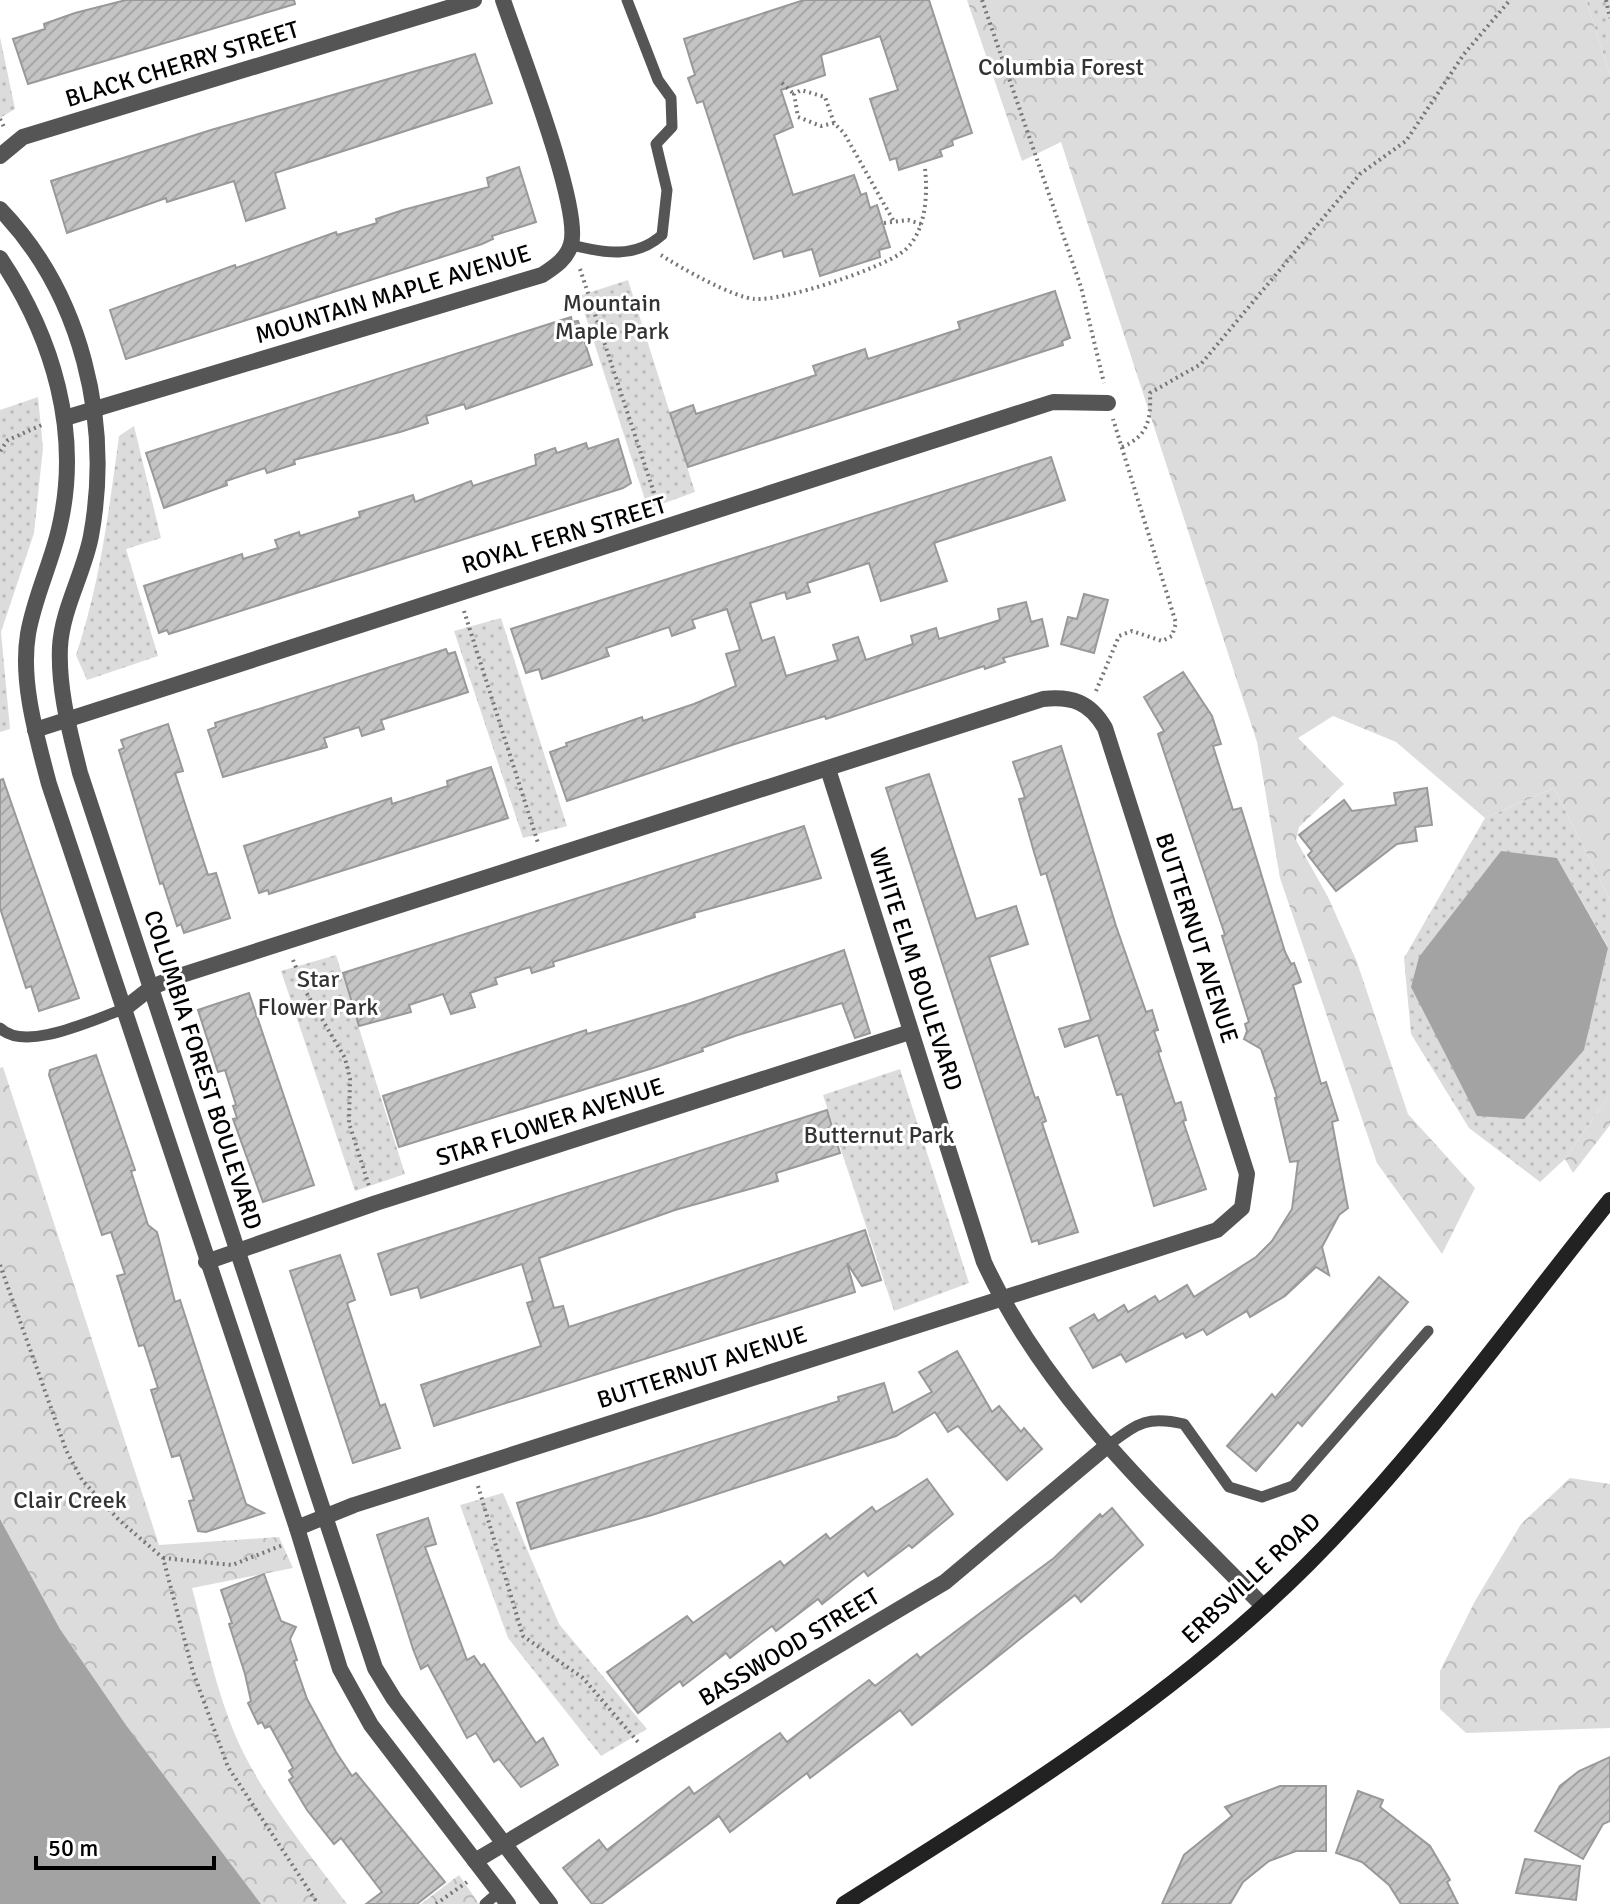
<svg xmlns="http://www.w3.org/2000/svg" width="1610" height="1904" font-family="Signika,sans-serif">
	<defs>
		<pattern id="green-dots" width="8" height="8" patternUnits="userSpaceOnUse" patternTransform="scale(2)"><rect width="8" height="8" fill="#dcdcdc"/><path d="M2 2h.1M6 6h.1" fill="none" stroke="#bbb" stroke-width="1.8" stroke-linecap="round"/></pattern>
		<pattern id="forest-crowns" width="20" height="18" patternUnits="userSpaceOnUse" patternTransform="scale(2)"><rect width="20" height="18" fill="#dcdcdc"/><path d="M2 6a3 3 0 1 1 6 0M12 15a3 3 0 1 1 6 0" fill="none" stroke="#bbb"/></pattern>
		<pattern id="building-hatch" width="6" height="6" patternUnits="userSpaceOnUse" patternTransform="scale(2)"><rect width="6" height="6" fill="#c4c4c4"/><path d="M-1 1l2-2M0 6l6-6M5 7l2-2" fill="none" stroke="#a7a7a7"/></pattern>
	</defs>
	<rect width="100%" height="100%" fill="#fff"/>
	<g fill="url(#green-dots)" fill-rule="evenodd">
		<path d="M1586 0H1610V75Z"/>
		<path d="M0 37 15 109 0 118Z"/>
		<path d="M628 280 695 492 648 509 579 296Z"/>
		<path d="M38 397 43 448 34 533 1 632 10 729 0 732V410Z"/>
		<path d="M134 426 161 538 126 549 158 656 87 680 76 655C100 584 109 510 119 436Z"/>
		<path d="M501 618 567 826 523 838 454 631Z"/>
		<path d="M1554 788 1610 900V1094L1565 1159 1540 1182 1469 1128 1411 1034 1404 958 1485 818ZM1557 858 1608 947 1584 1049Z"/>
		<path d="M336 955 405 1174 355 1191 281 971Z"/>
		<path d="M900 1069 969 1283 894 1311 823 1095Z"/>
		<path d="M503 1493 559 1624 647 1729 601 1756 508 1638 460 1505Z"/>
	</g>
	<g fill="url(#forest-crowns)">
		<path d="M967 0H1586L1610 75V900L1554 788 1485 818 1396 742 1333 716 1298 738 1344 784 1299 827 1296 840 1328 897 1357 962 1408 1114 1475 1188 1442 1254 1377 1163 1280 878 1257 742 1061 142 1022 161Z"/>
		<path d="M3 1067 159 1545 279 1537 293 1568 192 1588C207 1643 218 1701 243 1752 270 1806 311 1856 347 1904H261L126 1725 60 1629 0 1519V1068Z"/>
		<path d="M1610 1094V1125L1573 1173 1565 1159Z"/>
		<path d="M1570 1478 1610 1484V1728L1466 1733 1440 1709V1671L1475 1601 1521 1524Z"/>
		<path d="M459 1875 479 1904H421Z"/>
	</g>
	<g fill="#a3a3a3">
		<path d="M1501 851 1557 858 1608 948 1584 1050 1524 1119 1477 1116 1411 987 1419 957Z"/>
		<path d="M0 1519 60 1629 126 1725 261 1904H0Z"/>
	</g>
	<g fill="url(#building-hatch)" stroke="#999" stroke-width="2">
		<path d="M126 0H294L295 4 28 84 13 39 45 29 44 24 75 13Z"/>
		<path d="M804 0H929L972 133 952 140 953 145 940 150 942 156 899 170 896 158 890 160 870 99 898 90 880 36 821 55 825 75 781 90 793 127 774 135 793 195 854 175 861 195 866 193 870 208 877 205 890 247 879 250 880 257 820 276 812 249 784 257 782 250 754 259 703 101 697 103 688 78 695 75 684 39Z"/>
		<path d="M475 54 492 103 275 173 285 208 246 221 234 181 167 202 166 198 67 233 51 181 211 130Z"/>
		<path d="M519 167 536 222 492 236 493 239 482 244 126 359 110 310 235 265 236 268 336 232 337 235 377 223 376 219 403 210 489 187 487 178Z"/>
		<path d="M1055 291 1070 338 1062 341 1063 345 688 467 670 413 693 405 696 414 816 375 813 366 865 349 868 359 960 329 958 322Z"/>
		<path d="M571 317 572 322 578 321 592 365 466 409 464 404 426 416 428 423 400 432 294 460 295 464 267 473 265 468 226 481 227 485 164 508 146 453Z"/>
		<path d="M618 439 631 483 623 488 169 634 167 630 159 633 144 586 242 554 243 559 278 548 275 540 299 532 300 536 360 517 359 512 413 495 415 502 471 481 473 486 536 465 535 455 555 448 557 453 586 443 588 449Z"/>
		<path d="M1051 457 1065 500 934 543 947 581 881 601 869 563 807 583 810 592 787 599 785 592 750 603 762 641 774 637 786 676 838 660 833 645 858 637 866 660 913 644 911 636 936 628 939 639 1000 620 998 609 1026 602 1031 622 1042 619 1048 646 1003 658 1005 662 985 669 984 666 826 719 825 716 738 743 567 801 550 752 567 746 566 743 642 717 643 721 694 704 736 686 726 654 740 650 727 609 692 620 695 628 672 636 669 627 606 648 609 656 542 679 539 669 526 673 511 629Z"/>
		<path d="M1084 594 1108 600 1094 653 1061 644 1068 617 1077 619Z"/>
		<path d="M446 649 448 654 455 652 468 692 381 720 384 729 362 736 359 727 324 738 327 747 223 777 208 730 216 727 215 723Z"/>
		<path d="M1183 672 1212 716 1221 744 1213 746 1233 810 1241 808 1285 952 1291 964 1294 963 1301 982 1293 985 1321 1084 1326 1082 1338 1120 1332 1122 1348 1208 1339 1215 1322 1247 1329 1275 1316 1267 1285 1296 1250 1317 1247 1311 1207 1335 1203 1329 1186 1338 1183 1333 1126 1362 1121 1354 1093 1368 1070 1328 1094 1314 1098 1321 1124 1305 1128 1312 1155 1296 1159 1302 1187 1285 1194 1297 1256 1257 1272 1241 1292 1209 1298 1161 1290 1162 1275 1098 1277 1097 1261 1049 1244 1039 1247 1031 1245 1024 1249 1022 1222 936 1225 935 1158 734 1164 731 1144 697Z"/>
		<path d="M168 724 183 771 175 773 208 875 216 873 230 918 184 933 181 924 177 926 163 883 160 884 119 750 124 748 121 740Z"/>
		<path d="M1061 746 1116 926 1146 1012 1152 1010 1158 1030 1154 1031 1161 1051 1158 1052 1175 1104 1181 1102 1186 1120 1183 1121 1206 1189 1154 1206 1122 1094 1117 1095 1098 1035 1065 1047 1059 1029 1091 1020 1046 873 1041 875 1034 852 1019 799 1025 798 1013 762Z"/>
		<path d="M491 767 508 818 269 894 268 890 259 893 244 846 391 798 392 804 448 786 447 781Z"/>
		<path d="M929 774 976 919 1016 906 1028 944 989 957 1035 1098 1038 1097 1046 1121 1042 1123 1078 1232 1039 1244 1038 1240 1032 1242 886 788Z"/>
		<path d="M3 779 79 998 39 1011 31 986 26 988 0 908V780Z"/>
		<path d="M1427 788 1432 825 1415 827 1417 841 1397 844 1336 891 1308 855 1312 851 1299 835 1344 800 1352 811 1396 805 1394 793Z"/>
		<path d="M804 826 821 878 694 913 695 917 553 962 554 966 532 973 530 967 495 978 497 984 470 993 475 1007 451 1014 443 994 409 1005 411 1012 359 1026 343 973Z"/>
		<path d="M844 950 870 1033 855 1038 842 1003 735 1036 702 1048 703 1051 653 1068 399 1147 383 1096 586 1030 587 1034 688 1004Z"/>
		<path d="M249 993 314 1185 263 1202 233 1119 237 1118 233 1106 236 1105 225 1070 218 1072 198 1010Z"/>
		<path d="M96 1055 135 1170 131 1171 148 1225 157 1232 175 1302 180 1300 246 1504 264 1513 206 1532 198 1531 189 1501 194 1500 180 1455 172 1457 151 1390 158 1388 144 1345 139 1346 117 1276 125 1274 111 1232 102 1235 49 1075 50 1070Z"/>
		<path d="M827 1110 840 1153 776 1173 778 1181 675 1210 539 1258 554 1308 563 1306 569 1327 865 1230 881 1280 862 1286 847 1263 855 1292 434 1426 421 1385 541 1346 527 1303 533 1301 522 1264 421 1298 418 1287 391 1295 378 1254Z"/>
		<path d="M340 1255 355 1300 347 1303 380 1406 385 1404 400 1448 353 1463 290 1271Z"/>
		<path d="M1379 1277 1408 1302 1302 1426 1298 1422 1256 1471 1227 1446 1272 1394 1275 1398Z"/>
		<path d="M957 1351 992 1412 999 1406 1021 1432 1024 1428 1042 1449 1007 1480 958 1426 948 1432 935 1412 896 1436 652 1515 531 1549 517 1503 839 1401 838 1397 884 1383 893 1413 932 1392 919 1372Z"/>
		<path d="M927 1479 953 1514 912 1548 909 1545 868 1576 864 1571 822 1604 818 1599 776 1631 772 1626 730 1658 726 1653 683 1686 680 1681 638 1713 607 1672 687 1616 693 1623 780 1561 784 1566 826 1534 830 1539 872 1507 876 1512Z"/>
		<path d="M1112 1508 1143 1545 1081 1602 1075 1595 912 1725 900 1710 810 1778 807 1773 730 1832 719 1816 601 1904H592L563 1868 599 1840 607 1850 689 1787 694 1794 780 1733 787 1742 869 1680 875 1686 917 1654 920 1658 1054 1558 1100 1514 1102 1517Z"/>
		<path d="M428 1518 436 1544 425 1547 467 1660 474 1656 481 1666 484 1664 536 1743 543 1738 558 1765 521 1787 499 1759 494 1762 476 1733 467 1738 428 1665 421 1669 413 1649 377 1535Z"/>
		<path d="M264 1574 281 1621 296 1627 290 1639 297 1660 294 1661 307 1699 336 1752 352 1776 356 1773 445 1882 417 1904H366L382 1892 341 1838 334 1844 307 1810 289 1780 293 1777 289 1771 293 1768 270 1726 265 1728 262 1722 258 1724 248 1703 251 1701 245 1674 229 1624 232 1623 221 1590Z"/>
		<path d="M1610 1757V1821L1603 1824 1583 1859 1535 1831 1560 1786 1579 1771Z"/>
		<path d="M1280 1786H1326V1851H1296L1269 1861 1243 1882 1230 1904H1162L1184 1855 1232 1816 1225 1807Z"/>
		<path d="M1358 1791 1383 1800 1380 1807 1430 1846 1450 1880 1447 1882 1458 1904H1401L1389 1885 1362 1862 1336 1853Z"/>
		<path d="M1525 1859 1580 1866 1576 1900 1516 1893Z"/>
	</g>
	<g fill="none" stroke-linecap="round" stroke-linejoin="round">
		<g stroke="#777" stroke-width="4" stroke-dasharray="2 4" stroke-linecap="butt">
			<path d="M982 0 1081 287 1104 383"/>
			<path d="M1606 0 1610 18"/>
			<path d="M782 83 794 94"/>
			<path d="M0 119 5 129"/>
			<path d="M834 123 821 126 798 117 794 94 801 90 825 97 834 123 844 133 893 220"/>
			<path d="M884 223 908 220 921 224"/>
			<path d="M661 255C679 267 734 298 755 299 784 301 877 270 901 253 926 236 928 195 925 169"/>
			<path d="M580 269 659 508"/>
			<path d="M1122 447C1148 436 1151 420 1150 393L1201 364 1360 174 1406 141 1464 54 1510 0"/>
			<path d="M0 451 8 440 44 424"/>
			<path d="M464 611 538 843"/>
			<path d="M1096 691 1119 636 1132 631 1162 641 1172 636 1176 623 1113 419"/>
			<path d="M293 960 306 992 345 1058 350 1079 349 1123 369 1186"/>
			<path d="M0 1265 66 1450 82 1480 119 1520 163 1558 193 1672 228 1767 318 1904"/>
			<path d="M478 1486 523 1636 583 1678 638 1742"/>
			<path d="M163 1558 232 1565 283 1545"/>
			<path d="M436 1904 467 1882"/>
		</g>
		<g stroke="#555" stroke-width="11">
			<path d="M571 245C605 253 635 259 662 235L667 190 656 144 672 127 671 98 658 80 627 0"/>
			<path d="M0 1028C25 1053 94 1019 124 1009"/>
			<path d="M1107 1446C1137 1424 1146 1415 1184 1424L1229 1487 1262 1497 1293 1486 1428 1331"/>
			<path d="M485 1904 499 1892"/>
		</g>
		<g stroke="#555" stroke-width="16">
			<path d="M0 156 23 137 474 0"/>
			<path d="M0 209C82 294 112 421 91 536 84 573 62 609 60 647 58 690 70 732 80 773L375 1668 394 1699 550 1904"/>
			<path d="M0 258C53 337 82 433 59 529 51 564 34 598 28 634 20 682 37 738 49 784L297 1528 340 1669 371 1725 508 1904"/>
			<path d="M65 418 542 275C554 267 567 259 571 244 582 208 518 45 503 0"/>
			<path d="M35 730 1053 402 1108 403"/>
			<path d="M828 769 984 1262C1047 1399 1159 1499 1263 1606"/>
			<path d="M124 1009 152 987 179 976 1043 699C1072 696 1090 702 1105 728L1247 1174 1242 1208 1217 1230 354 1505 297 1528"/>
			<path d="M206 1262 376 1203 910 1032"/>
			<path d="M475 1861 945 1582 1107 1446"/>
		</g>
		<path stroke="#222" stroke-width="16" d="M844 1904C1005 1802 1172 1700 1308 1564 1420 1452 1511 1323 1610 1200"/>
	</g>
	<g text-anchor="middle" stroke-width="6" stroke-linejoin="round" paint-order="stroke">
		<g font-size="24" fill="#000" stroke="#fff">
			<text transform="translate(182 64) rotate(-17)" y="8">BLACK CHERRY STREET</text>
			<text transform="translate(393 294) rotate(-17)" y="8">MOUNTAIN MAPLE AVENUE</text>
			<text transform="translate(564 535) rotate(-17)" y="8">ROYAL FERN STREET</text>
			<text transform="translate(1197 938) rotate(72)" y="8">BUTTERNUT AVENUE</text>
			<text transform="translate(916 969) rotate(72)" y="8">WHITE ELM BOULEVARD</text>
			<text transform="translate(203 1070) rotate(72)" y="8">COLUMBIA FOREST BOULEVARD</text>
			<text transform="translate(550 1122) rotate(-18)" y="8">STAR FLOWER AVENUE</text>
			<text transform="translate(702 1367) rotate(-18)" y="8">BUTTERNUT AVENUE</text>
			<text transform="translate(1251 1578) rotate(-43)" y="8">ERBSVILLE ROAD</text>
			<text transform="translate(789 1647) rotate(-31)" y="8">BASSWOOD STREET</text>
		</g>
		<g font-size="24" fill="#333" stroke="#fff">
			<text x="1061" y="75">Columbia Forest</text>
			<text x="612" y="311">Mountain<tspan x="612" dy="28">Maple Park</tspan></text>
			<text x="318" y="987">Star<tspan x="318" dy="28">Flower Park</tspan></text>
			<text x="879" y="1143">Butternut Park</text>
			<text x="70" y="1508">Clair Creek</text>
		</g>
	</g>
	<path d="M36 1856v12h178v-12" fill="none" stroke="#000000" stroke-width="4"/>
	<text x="48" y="1856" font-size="24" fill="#000000" stroke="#ffffff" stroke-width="6" paint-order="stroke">50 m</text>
</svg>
